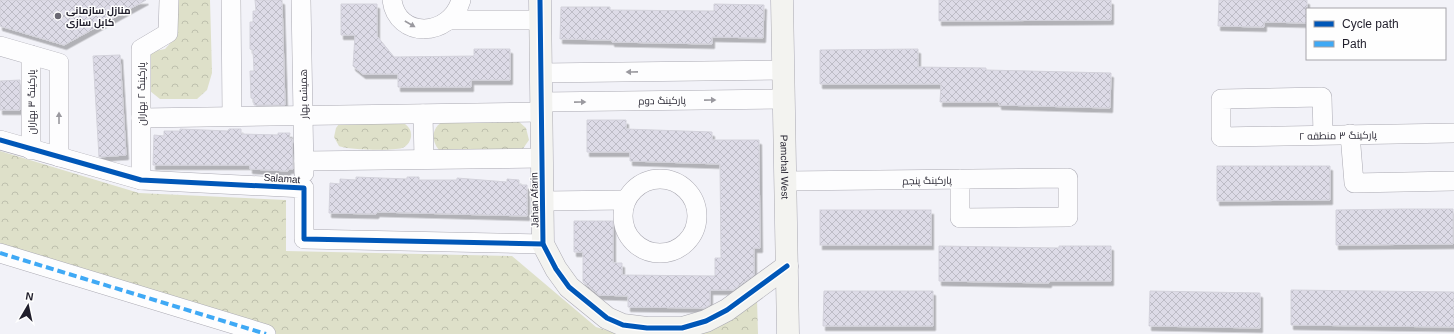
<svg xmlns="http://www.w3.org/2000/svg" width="1454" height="334" font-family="Arial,Cairo,sans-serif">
	<defs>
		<pattern id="park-crowns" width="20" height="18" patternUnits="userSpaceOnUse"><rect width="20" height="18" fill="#dee0c9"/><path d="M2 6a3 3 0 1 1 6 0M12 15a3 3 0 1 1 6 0" fill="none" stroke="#bec0ad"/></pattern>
		<pattern id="building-cross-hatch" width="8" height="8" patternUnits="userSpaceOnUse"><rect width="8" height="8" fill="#dddbe7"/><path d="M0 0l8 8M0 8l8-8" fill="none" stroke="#bdbcc6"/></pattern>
		<filter id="shadow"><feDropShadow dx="2.5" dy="4.5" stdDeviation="0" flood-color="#0004"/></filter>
	</defs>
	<rect width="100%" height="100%" fill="#f2f2f8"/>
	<g fill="url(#park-crowns)">
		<path d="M176 0H210L212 73 207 90 197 99H160L150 91V52L165 49 176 37Z"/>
		<path d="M445 120H517L526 128 529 140 522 150H439C430 139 432 127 445 120Z"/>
		<path d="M402 122C407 125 412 129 411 137 410 142 407 146 402 148 393 151 347 150 339 146L334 137 336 128 339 124Z"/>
		<path d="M0 151 139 193 286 200V251L512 256 596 327 619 334H249L0 258Z"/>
		<path d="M757 299 758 334H695Z"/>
	</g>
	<g fill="url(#building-cross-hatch)" stroke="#d3d2db" filter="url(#shadow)">
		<path d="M0 0H146L64 45 0 26Z"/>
		<path d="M255 0H282L285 105H254V99L251 98 250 71H254L253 50 250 49V22H253V11H256Z"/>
		<path d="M939 0H1111V20L939 21Z"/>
		<path d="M1219 0H1307V23L1264 22V27L1218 26Z"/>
		<path d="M341 4H377V36L394 57 474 56V49H510V80H471V87H398V74H363L353 66 355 35H341Z"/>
		<path d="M714 4 764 5 763 38 712 37V44L612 42V40L560 39 561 7H610V10L714 11Z"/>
		<path d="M918 49V67L986 68V70L1111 73 1110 108 999 105V102H940L941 84H820V50Z"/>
		<path d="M120 55 126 155 99 157 93 56Z"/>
		<path d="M20 80V110H0V81Z"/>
		<path d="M587 120H626V129L712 132V140H759L760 248H754V275L733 290H710V305L704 308 628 307V296L599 295 583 282V252H574V221H613V263H622V275L715 276V258H721L720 164 630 161V152H587Z"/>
		<path d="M180 129 228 131 229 129H241V134L278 135V133H290L289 139H292L293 169H288V171L250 169V165H153L154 135 164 136V131H180Z"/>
		<path d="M1217 166H1330V200L1217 201Z"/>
		<path d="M356 177 407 179V177H419V180H457V178L507 182V179L519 180V185H527V216L377 212 376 214 329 213 330 183 340 184V179L356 180Z"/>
		<path d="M1402 209H1453V244L1336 245V210Z"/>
		<rect x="820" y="210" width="111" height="35"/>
		<path d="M939 246 1059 248V246H1111V281H1049V283L939 281Z"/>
		<path d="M1291 290 1454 292V327L1291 325Z"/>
		<path d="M824 291H933V326H823Z"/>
		<path d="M1150 291 1260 293V328L1149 326Z"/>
	</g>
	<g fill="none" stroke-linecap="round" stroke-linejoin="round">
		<g stroke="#aaa9b2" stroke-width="20">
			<g id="street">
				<path d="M231 0 232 116"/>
				<path d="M301 0 304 173"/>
				<path d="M392 0C397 39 450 38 461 0"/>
				<path d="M450 20H540"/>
				<path d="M0 46 59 63V157"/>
				<path d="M541 73 783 70"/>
				<path d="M541 102 784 99"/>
				<path d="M423 114 424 159"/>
				<path d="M141 118 541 112"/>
				<path d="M1350 134 1354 183 1454 181"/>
				<path d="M1323 135 1322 97 1221 99V137L1454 133"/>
				<path d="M0 140 141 180 304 188V239L543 244"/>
				<path d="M31 150V55"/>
				<path d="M304 161 542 158"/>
				<circle cx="660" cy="216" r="37"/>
				<path d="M141 180V49L168 33 169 0"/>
				<path d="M785 181 1068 178V217L960 218V179"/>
				<path d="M543 201 626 200"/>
				<path d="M0 253 266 334"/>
			</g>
		</g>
		<g stroke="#aaa9b2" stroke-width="23">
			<g id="secondary">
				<path d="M540 0 543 244 556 269 569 287 607 318 623 325 647 328H682L706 321 727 310 787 266"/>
				<path id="s1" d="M782 0 788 334"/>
			</g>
		</g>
		<use href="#street" stroke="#fdfdfe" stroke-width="19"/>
		<use href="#secondary" stroke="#f3f3f0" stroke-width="22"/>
		<path stroke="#3fa9f5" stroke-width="4" stroke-dasharray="8 4" stroke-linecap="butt" d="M0 253 266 334"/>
		<g stroke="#fefefe" stroke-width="8">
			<g id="cycleway">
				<path d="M540 0 543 244 556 269 569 287 607 318 623 325 647 328H682L706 321 727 310 787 266"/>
				<path d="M0 140 141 180 304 188V239L543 244"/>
			</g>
		</g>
		<use href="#cycleway" stroke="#0057b8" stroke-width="5"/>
	</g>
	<defs><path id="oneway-solid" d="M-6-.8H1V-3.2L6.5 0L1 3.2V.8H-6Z"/></defs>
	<g fill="#9a999f">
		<use href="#oneway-solid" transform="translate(410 24) rotate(30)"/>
		<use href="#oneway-solid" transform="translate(632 72) rotate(179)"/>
		<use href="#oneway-solid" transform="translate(710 100) rotate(-1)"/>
		<use href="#oneway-solid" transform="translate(580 102) rotate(-1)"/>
		<use href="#oneway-solid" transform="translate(59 118) rotate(-90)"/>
	</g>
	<circle fill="#6a6873" stroke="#fefefe" stroke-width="1.5" cx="58" cy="16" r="4"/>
	<g text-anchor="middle" stroke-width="3" stroke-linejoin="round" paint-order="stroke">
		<g font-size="10" font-weight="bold" fill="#201e2b" stroke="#fefefe" text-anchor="start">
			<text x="66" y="14">منازل سازمانی<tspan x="66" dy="12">کابل سازی</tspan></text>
		</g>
		<g font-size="10" fill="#201e2b" stroke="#fefefe">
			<text transform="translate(141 94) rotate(-90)" y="4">پارکینگ ۲ بهاران</text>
			<text transform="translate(303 94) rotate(-91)" y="4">همیشه بهار</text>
			<text transform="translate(662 100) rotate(-1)" y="4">پارکینگ دوم</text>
			<text transform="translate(31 102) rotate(-90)" y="4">پارکینگ ۳ بهاران</text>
			<text transform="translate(1338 135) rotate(-1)" y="4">پارکینگ ۳ منطقه ۲</text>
			<text dy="4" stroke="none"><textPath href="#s1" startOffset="167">Pamchal West</textPath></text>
			<text transform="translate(282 178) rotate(4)" y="4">Salamat</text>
			<text transform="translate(927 180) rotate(-1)" y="4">پارکینگ پنجم</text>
			<text transform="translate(534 200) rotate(-91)" y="4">Jahan Afarin</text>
		</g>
	</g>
	<rect x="1306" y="8" width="140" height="52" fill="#fefefe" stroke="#a5a4aa"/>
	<rect x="1314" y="21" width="20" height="6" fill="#0057b8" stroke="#a5a4aa"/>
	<text x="1342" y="28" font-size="12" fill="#201e2b">Cycle path</text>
	<rect x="1314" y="41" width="20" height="6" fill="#3fa9f5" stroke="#a5a4aa"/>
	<text x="1342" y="48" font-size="12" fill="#201e2b">Path</text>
	<g transform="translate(28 306) rotate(9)" stroke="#fefefe" stroke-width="3" paint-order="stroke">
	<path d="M0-3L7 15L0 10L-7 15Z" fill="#201e2b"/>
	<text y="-6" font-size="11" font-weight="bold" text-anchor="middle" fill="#201e2b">N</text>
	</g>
</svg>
